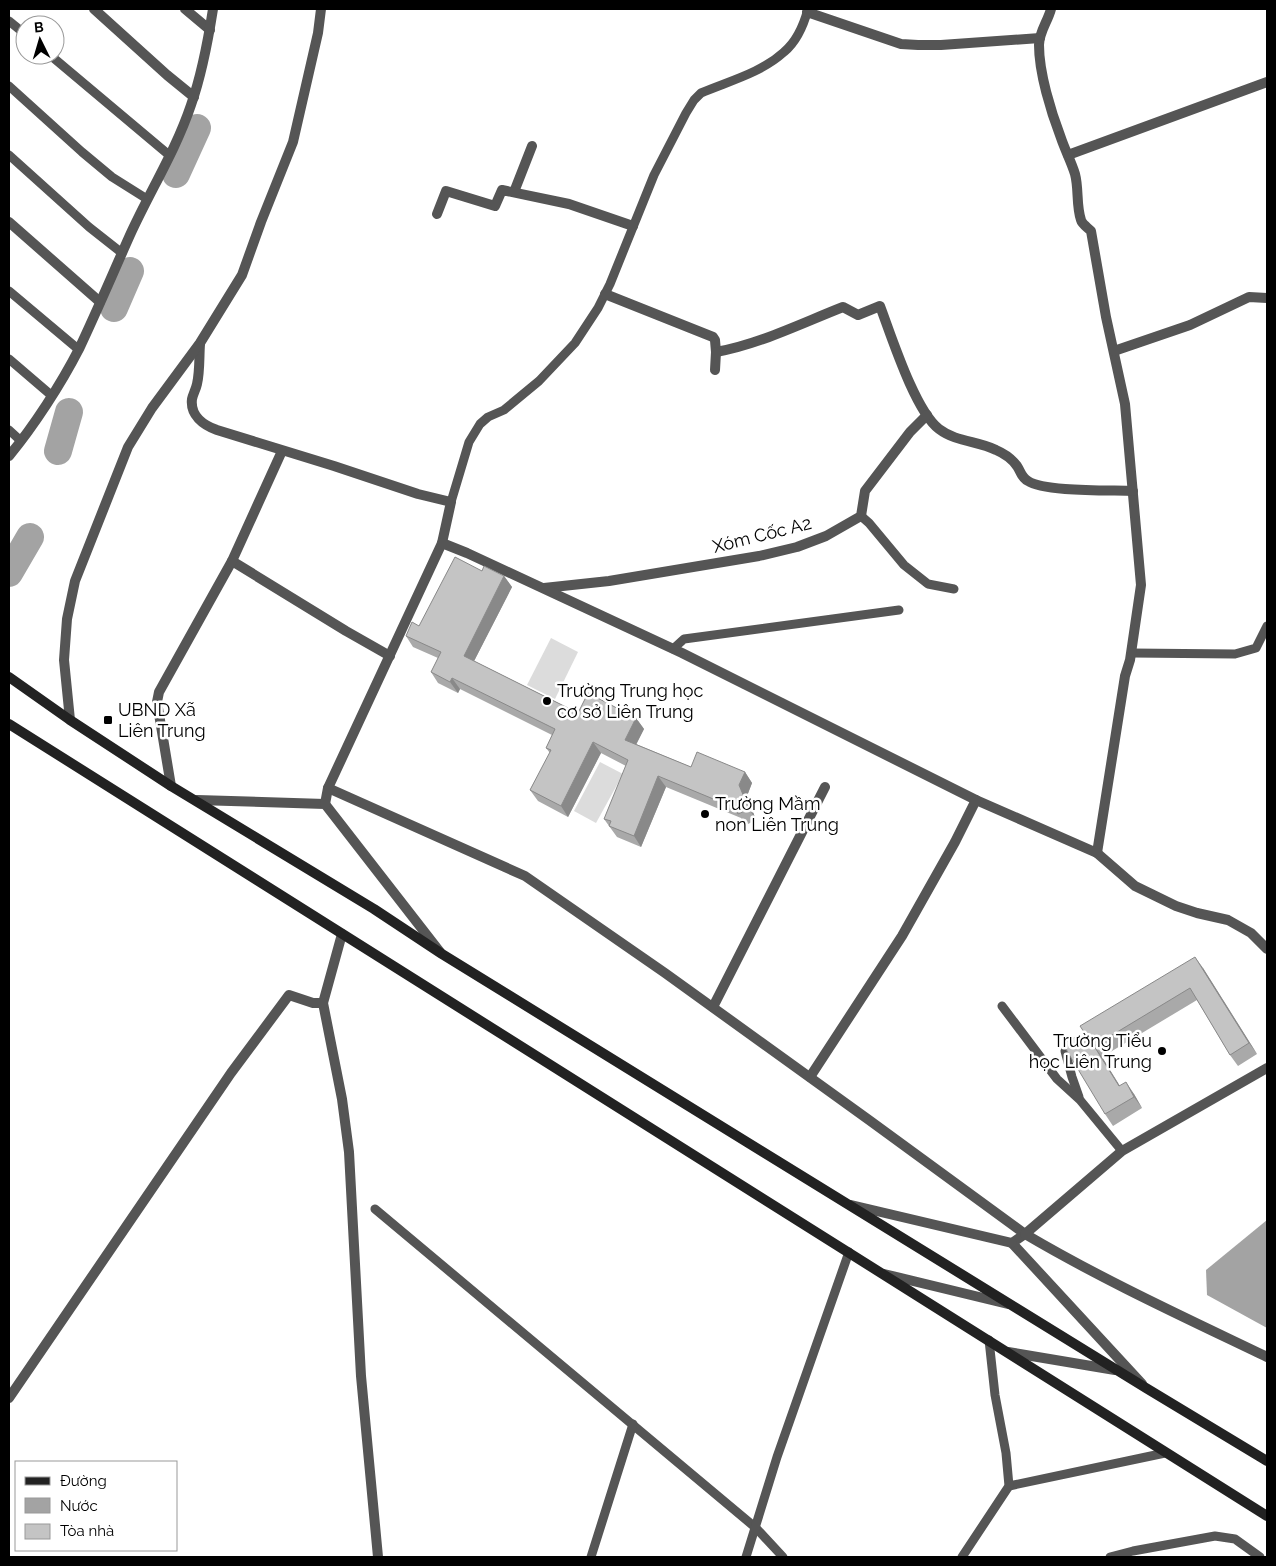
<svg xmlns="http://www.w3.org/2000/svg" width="1276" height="1566" font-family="Raleway,sans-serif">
	<rect width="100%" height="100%" fill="#fff"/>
	<g fill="#dcdcdc">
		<path d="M551 638 578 652 555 699 527 685Z"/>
		<path d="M600 762 623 774 596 823 574 811Z"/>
	</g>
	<path fill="#a3a3a3" d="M1267 1220V1328L1207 1295 1206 1270Z"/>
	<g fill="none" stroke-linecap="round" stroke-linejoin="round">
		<g stroke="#a3a3a3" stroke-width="28">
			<path d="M176 174 197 128"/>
			<path d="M114 308 130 271"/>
			<path d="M58 451 69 412"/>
			<path d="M9 573 30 537"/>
		</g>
		<g stroke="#555" stroke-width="9">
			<path d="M9 21 25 34"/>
			<path d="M50 55 169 155"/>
			<path d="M9 86 82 152 112 177 147 199"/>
			<path d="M9 155 89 227 122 253"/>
			<path d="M9 291 78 349"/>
			<path d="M9 359 51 395"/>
			<path d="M9 430 21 441"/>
			<path d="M451 502 469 442 480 424 488 417 504 410 539 381 575 343 598 308 610 284 654 175 686 113 694 100 701 93C729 81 761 73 784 52 796 42 804 24 808 9"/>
			<path d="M861 516 869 523 904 565 928 584 954 589"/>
			<path d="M673 649 684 639 899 610"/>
			<path d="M1132 653 1235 654 1256 648 1267 626"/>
			<path d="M1002 1006 1057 1079 1080 1100 1122 1151"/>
			<path d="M1065 1051 1072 1077 1079 1097"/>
			<path d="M375 1209 756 1528 783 1557"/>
			<path d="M1009 1486 1165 1453"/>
			<path d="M591 1557 633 1424"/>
			<path d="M746 1557 777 1457 849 1252"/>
			<path d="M962 1557 1009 1486 1006 1453 995 1395 989 1340"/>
			<path d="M1110 1557 1133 1551 1215 1536 1235 1539 1260 1557"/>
		</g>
		<g stroke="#555" stroke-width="10">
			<path d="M94 9 167 75 194 97"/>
			<path d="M185 9 210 30"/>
			<path d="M1051 9C1048 21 1039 32 1039 45 1039 73 1051 112 1061 138 1065 150 1071 161 1075 174 1079 189 1076 205 1081 220 1082 224 1087 227 1091 231L1106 317 1125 404 1141 585 1130 660 1125 676 1097 853"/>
			<path d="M807 12 901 44 918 45H941L1040 38"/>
			<path d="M1068 155 1267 82"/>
			<path d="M514 192 532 146"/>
			<path d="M437 214 446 191 495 206 502 190 569 204 633 226"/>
			<path d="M9 222 100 302"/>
			<path d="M605 294 713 337 715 340 716 352C760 344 802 323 843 307L858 315 880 306C891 335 915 411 939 429 956 442 978 441 996 450 1003 453 1012 459 1017 466 1021 472 1021 477 1028 481 1044 492 1111 490 1133 491"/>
			<path d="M200 344C199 357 200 371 197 384 196 389 193 394 192 399 190 415 203 425 217 430L334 466 418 494 451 502 442 543"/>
			<path d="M1114 351 1190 325 1249 297 1267 298"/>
			<path d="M715 370 716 352"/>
			<path d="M9 456C34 426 61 384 79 349 97 311 113 273 130 235 150 191 176 150 191 105 202 74 208 41 213 9"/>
			<path d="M232 561 346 631 390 656"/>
			<path d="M544 588 609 581 759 556 797 547 826 536 861 516 865 491 910 432 927 415"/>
			<path d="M70 720 64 660 67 619 75 581 128 447 152 408 200 343 242 275 261 222 293 142 318 33 321 9"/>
			<path d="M171 786 157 702 159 692 232 561 282 451"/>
			<path d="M328 788 525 876 665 973 869 1120 1025 1234 1012 1243 1142 1384"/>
			<path d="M197 800 325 804 440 952"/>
			<path d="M325 804 328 788 442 543 467 553 682 653 976 800 1097 853 1135 886 1176 906 1197 913 1228 920 1251 933 1267 949"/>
			<path d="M342 934 323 1003 342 1099 349 1152 361 1376 378 1557"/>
			<path d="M713 1007 825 787"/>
			<path d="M1267 1068 1122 1151 1025 1234C1103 1280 1186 1318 1267 1357"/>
			<path d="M810 1077 902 936 955 842 976 800"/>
			<path d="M851 1205 1012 1243"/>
			<path d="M884 1274 1008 1304"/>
			<path d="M1008 1352 1115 1370"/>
			<path d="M9 1398 231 1073 289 995 313 1003H323"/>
		</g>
		<g stroke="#222" stroke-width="10">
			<path d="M9 677 70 720 171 786 374 909 442 954 1146 1388 1267 1461"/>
			<path d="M9 724 1267 1516"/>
		</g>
	</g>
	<g fill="#a9a9a9">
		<path d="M504 576 512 587 474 661 578 713 636 718 644 729 636 744 691 767 745 772 752 783 747 796 756 820 746 825 741 818 666 787 641 847 617 837 604 819 626 766 601 753 568 817 538 801 530 790 550 753 546 748 552 735 460 689 458 693 438 683 431 672 438 658 413 647 406 636 419 626Z"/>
		<path d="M1203 968 1257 1054 1238 1066 1230 1055 1197 1000 1102 1057 1120 1086 1134 1094 1142 1108 1113 1126 1105 1114 1084 1032Z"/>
	</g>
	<g fill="#898989">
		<path d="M504 576 512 587 471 667 464 656Z"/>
		<path d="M452 678 460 689 458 693 450 682Z"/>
		<path d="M636 718 644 729 633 751 625 740Z"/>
		<path d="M593 742 601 753 568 817 561 806Z"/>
		<path d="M745 772 752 783 747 796 756 820 749 809 739 785Z"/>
		<path d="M658 776 666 787 641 847 634 836Z"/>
		<path d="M1195 957 1203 968 1257 1054 1249 1043Z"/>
		<path d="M1094 1046 1102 1057 1127 1098 1119 1086Z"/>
		<path d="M1126 1082 1134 1094 1142 1108 1134 1097Z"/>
	</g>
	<g fill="#c4c4c4" stroke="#898989">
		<path d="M455 557 482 571 484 566 504 576 464 656 578 713 588 693 636 718 625 740 691 767 697 752 745 772 739 785 749 809 738 814 735 808 658 776 634 836 609 826 611 821 604 819 628 760 593 742 561 806 530 790 551 750 546 748 555 729 452 678 450 682 431 672 441 652 406 636 412 622 419 626Z"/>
		<path d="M1195 957 1249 1043 1230 1055 1190 988 1094 1046 1119 1086 1126 1082 1134 1097 1105 1114 1067 1051 1065 1043 1084 1032 1080 1026Z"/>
	</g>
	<g fill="#000" stroke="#fff" stroke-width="2">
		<circle cx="547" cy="701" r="5"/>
		<rect x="103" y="715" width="10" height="10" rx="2.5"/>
		<circle cx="705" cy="814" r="5"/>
		<circle cx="1162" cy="1051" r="5"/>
	</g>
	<g text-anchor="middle" stroke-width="5" stroke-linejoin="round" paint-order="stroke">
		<g font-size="18" fill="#000" stroke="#fff">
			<text transform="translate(762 535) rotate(-14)" y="6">Xóm Cốc A2</text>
		</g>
		<g font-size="18" fill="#000" stroke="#fff" text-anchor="start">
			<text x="557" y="697">Trường Trung học<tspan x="557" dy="21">cơ sở Liên Trung</tspan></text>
			<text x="118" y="716">UBND Xã<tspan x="118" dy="21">Liên Trung</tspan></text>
			<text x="715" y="810">Trường Mầm<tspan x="715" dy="21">non Liên Trung</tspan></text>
			<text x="1152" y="1047" text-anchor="end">Trường Tiểu<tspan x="1152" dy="21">học Liên Trung</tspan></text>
		</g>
	</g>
	<rect width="1276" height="1566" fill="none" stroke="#000000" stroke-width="20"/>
	<rect x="15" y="1461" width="162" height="90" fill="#ffffff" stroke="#999999"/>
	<rect x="25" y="1477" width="25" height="8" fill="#222222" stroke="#999999"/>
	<text x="60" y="1486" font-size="15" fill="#000000">Đường</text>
	<rect x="25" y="1498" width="25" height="15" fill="#a3a3a3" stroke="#999999"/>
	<text x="60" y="1511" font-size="15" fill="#000000">Nước</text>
	<rect x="25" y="1524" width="25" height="15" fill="#c4c4c4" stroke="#999999"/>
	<text x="60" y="1536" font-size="15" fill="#000000">Tòa nhà</text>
	<g transform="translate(40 40) rotate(355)"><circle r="24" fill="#ffffff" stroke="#999999"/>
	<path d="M0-4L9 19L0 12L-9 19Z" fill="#000000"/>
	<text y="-8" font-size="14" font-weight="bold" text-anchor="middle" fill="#000000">B</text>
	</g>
</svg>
